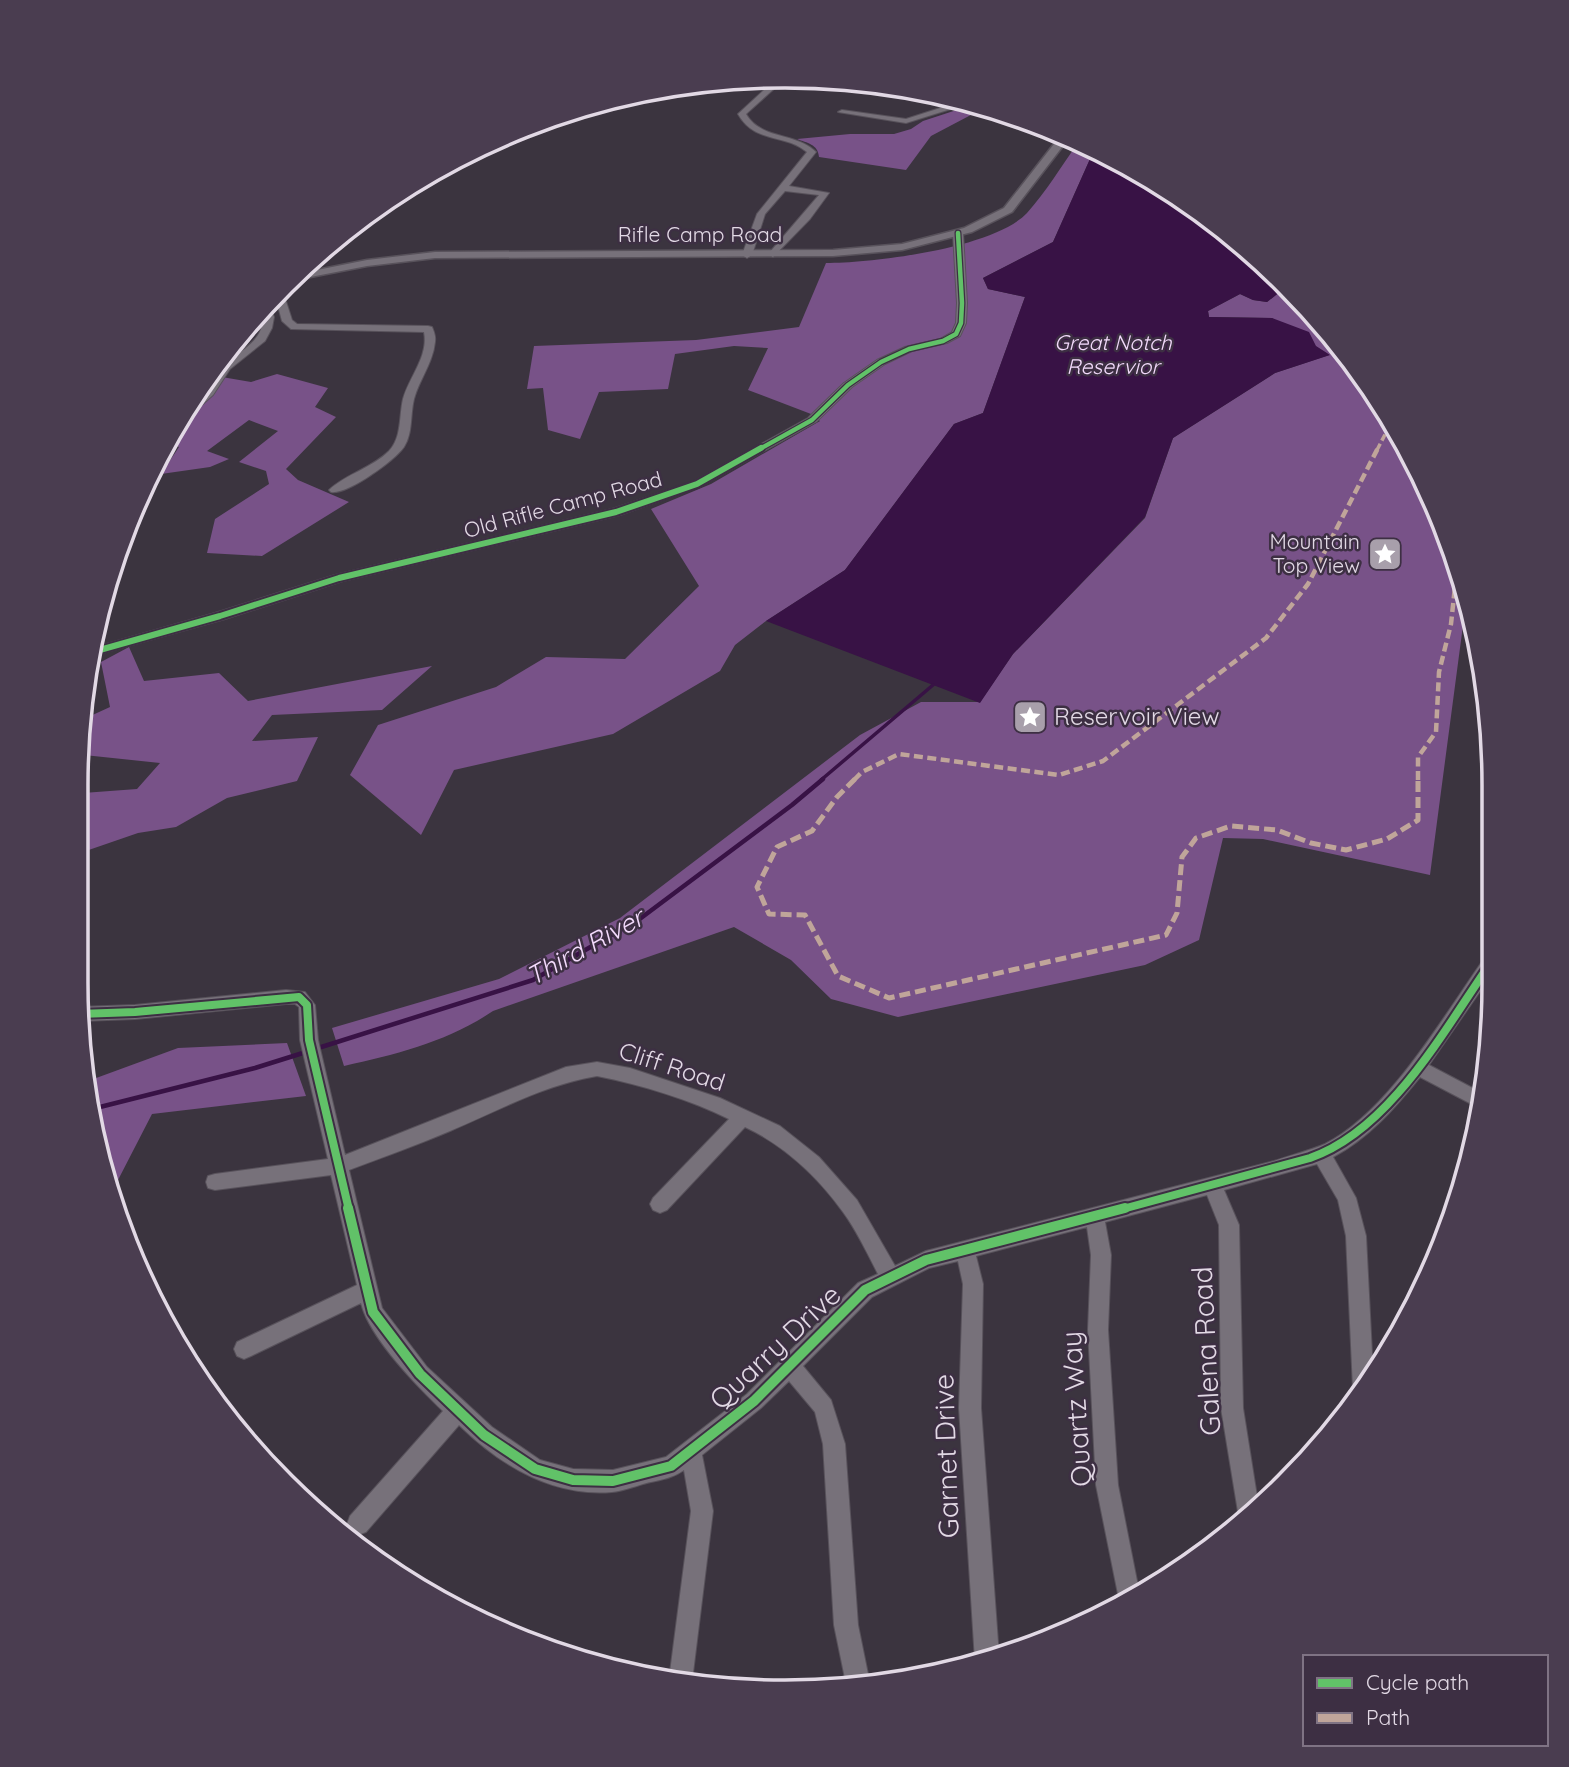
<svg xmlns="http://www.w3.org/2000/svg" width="1569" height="1767" font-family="Quicksand,sans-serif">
	<rect width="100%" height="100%" fill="#3b343f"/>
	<g fill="#785288">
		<path d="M975 104 986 107 931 136 906 170 819 157C818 144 807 143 797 139L850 134H894L911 129 923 121Z"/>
		<path d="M1078 143 1094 150 1053 242 983 278 988 289 1025 297 983 413 954 424 845 570 766 621 735 645 720 671 613 734 454 770 421 835 350 775 378 725 496 687 546 657 625 659 699 586 651 509 711 484 820 421 811 414 748 390 768 348 734 346 675 354 668 389 599 392 580 439 548 430 543 388 527 389 534 346 696 340 799 327 826 263C874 263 994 248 1027 213 1046 192 1062 165 1078 143Z"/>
		<path d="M1286 287 1347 352 1420 470 1467 595 1430 875 1263 839 1223 838 1199 940 1145 965 898 1017 831 999 791 960 734 927 493 1011C447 1042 397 1054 344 1066L332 1028 499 979 620 918 860 735 921 702H980L1013 654 1145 518 1173 438 1275 373 1329 355 1272 318 1209 317 1208 311 1240 294 1253 300 1267 302Z"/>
		<path d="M277 374 328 388 315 407 336 417 286 469 298 480 349 502 262 556 207 553 215 519 269 484 266 471 239 462 278 431 249 420 207 451 229 459 210 467 161 474 179 447 165 441 203 384 216 376 251 382Z"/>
		<path d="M129 647 144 681 219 673 248 701 432 666 382 710 272 715 252 741 318 737 297 781 227 798 176 827 138 833 80 853 83 793 137 789 160 763 84 755 86 718 110 707 101 662Z"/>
		<path d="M287 1043 306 1096 152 1114 118 1180 124 1232 99 1166 88 1081 178 1048Z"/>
	</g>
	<path fill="#381245" d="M1094 150C1165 182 1232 230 1286 287L1267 302 1253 300 1240 294 1208 311 1209 317 1272 318 1309 332 1316 346 1330 355 1275 373 1173 438 1145 517 1013 654 980 703 766 621 845 570 954 424 983 413 1025 297 988 289 983 278 1053 242Z"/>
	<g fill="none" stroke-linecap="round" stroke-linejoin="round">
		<path stroke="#381245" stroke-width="3.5" d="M821 780 933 685"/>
		<g stroke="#381245" stroke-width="4.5">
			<path d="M315 1049 533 980 641 918 792 805 823 779"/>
			<path d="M92 1109 255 1068 306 1052"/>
		</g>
		<g stroke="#58525b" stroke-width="2">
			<g id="minor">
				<path d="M777 78H786L746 114C761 140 796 132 816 152L789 186 829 193 810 219 773 257 768 254 770 252 819 195 785 191 765 214 752 255 747 258 742 255 757 214 807 152C784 133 755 144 738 114Z"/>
				<path d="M893 85 900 87 891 90Z"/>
				<path d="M962 101 970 103 906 123 838 112 842 110 906 119Z"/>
				<path d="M494 140C490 160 462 169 443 166L470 157 486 143Z"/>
				<path d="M958 230 963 233 967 303 966 323 960 336 947 343 912 351 885 364 852 387 816 422 701 486 620 515 343 581 225 619 88 657 89 649 215 613 335 575 612 509 693 482 808 418 844 383 877 360 905 347 940 339 952 332 956 323 957 303 953 233Z"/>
				<path d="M282 289 292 320 297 324 428 326 432 327C434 332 436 336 435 342 433 363 419 380 414 399 410 415 413 433 404 447 394 461 347 495 331 492L329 490C346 474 372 468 389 451 402 437 399 416 403 399 409 377 429 356 424 332L291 329 282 321 275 295Z"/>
				<path d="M268 302 274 317 272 328 265 341 230 369 213 395 180 424 174 425C186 408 202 395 214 378L205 381C223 356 273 346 261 308Z"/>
				<path d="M170 430 175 433 156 470 149 473Z"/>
				<path d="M1492 955V974L1429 1065 1482 1093 1479 1108 1420 1077C1395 1108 1369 1138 1333 1157L1356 1198 1366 1236 1373 1373 1358 1397 1353 1389 1346 1236 1338 1200 1317 1164 1224 1190 1239 1225 1243 1408 1259 1509 1240 1524 1221 1408 1219 1225 1207 1195 1105 1222 1111 1255 1108 1330 1118 1485 1139 1591 1120 1604 1096 1485 1088 1330 1091 1255 1087 1227 976 1256 983 1284 981 1408 999 1656 977 1664 975 1661 959 1408 963 1284 958 1261 929 1268 872 1297 803 1366 831 1400 845 1444 858 1625 870 1684 847 1688 834 1625 823 1444 815 1412 789 1381 761 1408 702 1455 713 1511 692 1681 669 1680 691 1511 684 1470C672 1479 657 1480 643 1484 633 1487 622 1491 612 1492 552 1497 500 1465 459 1425L366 1532 358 1535 350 1532 347 1524 350 1516 443 1411C418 1387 369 1337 361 1303L251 1356 244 1359 237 1356 234 1349 237 1342 357 1285 331 1175 215 1190 208 1188 206 1182 208 1176 215 1174 328 1159 300 1040 299 1007 295 1004H286L135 1019 80 1021 79 1007 135 1005 286 990 305 992 315 1005 318 1040 345 1155 566 1067 597 1062 630 1068 720 1098 780 1126 819 1157 857 1200 895 1266 926 1251 1274 1161C1291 1155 1309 1151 1325 1144 1390 1111 1444 1015 1486 956ZM597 1076C642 1085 688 1099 729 1119L653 1198 650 1204 653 1210 660 1213 667 1210 745 1127C784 1145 818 1177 843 1212 857 1231 867 1253 878 1274L858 1283 747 1394 666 1457 613 1470 573 1469 540 1460 492 1427 427 1367 382 1308 349 1170C383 1157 417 1145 450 1131 499 1110 544 1085 597 1076Z"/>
			</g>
		</g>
		<g stroke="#58525b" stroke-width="3">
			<path id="tertiary" d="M1061 135 1069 138 1012 212 972 232 902 250 833 256 435 258 367 266 290 281 297 274 367 260 435 252 833 250 902 244 964 228 1004 208Z"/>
		</g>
		<use href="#minor" fill="#77717a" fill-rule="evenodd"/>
		<use href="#tertiary" fill="#77717a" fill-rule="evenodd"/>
		<path stroke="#c0a59a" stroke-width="3.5" stroke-dasharray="7 3.5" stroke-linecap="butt" d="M1377 450 1391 423"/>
		<g stroke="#c0a59a" stroke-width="4.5" stroke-dasharray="9 4.5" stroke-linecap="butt">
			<path d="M854 780 862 772 899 754 1059 775 1103 761 1266 638 1308 584 1378 448"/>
			<path d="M1418 780V757L1436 732 1439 672 1451 624 1457 568"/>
		</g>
		<path stroke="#c0a59a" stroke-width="5" stroke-dasharray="11 5" stroke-linecap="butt" d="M855 779 837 797 812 831 777 847 757 887 769 914 805 915 838 976 889 998 1166 935 1177 913 1182 857 1196 838 1231 826 1277 830 1311 843 1346 850 1387 839 1418 820V779"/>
		<g stroke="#3d2f43" stroke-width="7">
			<path id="cycleway-far3" d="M758 450 812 420 848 385 881 362 909 349 943 341 956 334 961 323 962 303 958 233"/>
		</g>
		<g stroke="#3d2f43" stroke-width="10">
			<path id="cycleway-far2" d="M89 653 220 616 339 578 616 512 697 484 761 448"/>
		</g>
		<g stroke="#3d2f43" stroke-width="12">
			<g id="cycleway-far1">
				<path d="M79 1014 135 1012 299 997 307 1005 309 1040 349 1210"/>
				<path d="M1119 1210 1310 1158C1391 1130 1445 1028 1492 961"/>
			</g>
		</g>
		<g stroke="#3d2f43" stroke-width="14">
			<path id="cycleway" d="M348 1208 373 1312 420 1374 484 1435 535 1469 573 1480 613 1481 671 1466 754 1401 865 1290 926 1260 1125 1208"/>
		</g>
		<use href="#cycleway-far3" stroke="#61c268" stroke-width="4.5"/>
		<use href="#cycleway-far2" stroke="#61c268" stroke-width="6"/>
		<use href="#cycleway-far1" stroke="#61c268" stroke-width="8"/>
		<use href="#cycleway" stroke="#61c268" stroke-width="10"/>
	</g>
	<defs>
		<g id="sight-square" transform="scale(1.75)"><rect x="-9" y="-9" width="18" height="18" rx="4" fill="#a89fab" stroke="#3d2f43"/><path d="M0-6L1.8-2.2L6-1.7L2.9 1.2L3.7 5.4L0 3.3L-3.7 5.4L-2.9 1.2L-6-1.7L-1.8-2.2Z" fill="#fff"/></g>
	</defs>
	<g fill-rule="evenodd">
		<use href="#sight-square" x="1385" y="554"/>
		<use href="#sight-square" x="1030" y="717"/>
	</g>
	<g text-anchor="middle" stroke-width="5" stroke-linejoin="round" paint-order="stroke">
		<g font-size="21" fill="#e2d9e5" stroke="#3d2f43">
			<text x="700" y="242">Rifle Camp Road</text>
			<text transform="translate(563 505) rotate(-15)" y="7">Old Rifle Camp Road</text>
		</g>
		<g font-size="21" font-style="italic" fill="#f3dafc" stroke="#3d2f43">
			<text x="1113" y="350">Great Notch<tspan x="1113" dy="24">Reservior</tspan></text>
		</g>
		<g font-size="21" fill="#e2d9e5" stroke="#3d2f43" text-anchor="end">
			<text x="1360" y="549">Mountain<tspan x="1360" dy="24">Top View</tspan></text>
		</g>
		<g font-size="24" fill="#e2d9e5" stroke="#3d2f43" text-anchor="start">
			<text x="1054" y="725">Reservoir View</text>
		</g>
		<g font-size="24" fill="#e2d9e5" stroke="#3d2f43">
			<text transform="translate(672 1067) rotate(18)" y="8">Cliff Road</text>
		</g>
		<g font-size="26" font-style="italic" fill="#f3dafc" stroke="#3d2f43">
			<text transform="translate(585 947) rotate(-29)" y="9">Third River</text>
		</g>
		<g font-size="28" fill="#e2d9e5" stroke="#3d2f43">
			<text transform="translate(775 1347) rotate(-43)" y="10">Quarry Drive</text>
			<text transform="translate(1206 1351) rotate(-93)" y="10">Galena Road</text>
			<text transform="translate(1076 1409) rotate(-94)" y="10">Quartz Way</text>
			<text transform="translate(946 1456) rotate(-92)" y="10">Garnet Drive</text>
		</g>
	</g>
	<path d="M0 0H1569V1767H0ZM785 88H785A697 697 0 0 1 1482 785V983A697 697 0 0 1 785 1680H785A697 697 0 0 1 88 983V785A697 697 0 0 1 785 88Z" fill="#4a3d50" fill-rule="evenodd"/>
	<path fill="none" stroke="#e2d9e5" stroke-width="3.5" d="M785 88H785A697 697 0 0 1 1482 785V983A697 697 0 0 1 785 1680H785A697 697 0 0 1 88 983V785A697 697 0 0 1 785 88Z"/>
	<rect x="1303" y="1655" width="245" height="91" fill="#3d2f43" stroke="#7f7384" stroke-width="2"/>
	<rect x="1317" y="1678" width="35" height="10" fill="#61c268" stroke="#7f7384" stroke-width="2"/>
	<text x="1366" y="1690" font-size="21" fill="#e2d9e5">Cycle path</text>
	<rect x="1317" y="1713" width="35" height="10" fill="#c0a59a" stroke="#7f7384" stroke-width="2"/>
	<text x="1366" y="1725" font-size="21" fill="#e2d9e5">Path</text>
</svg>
